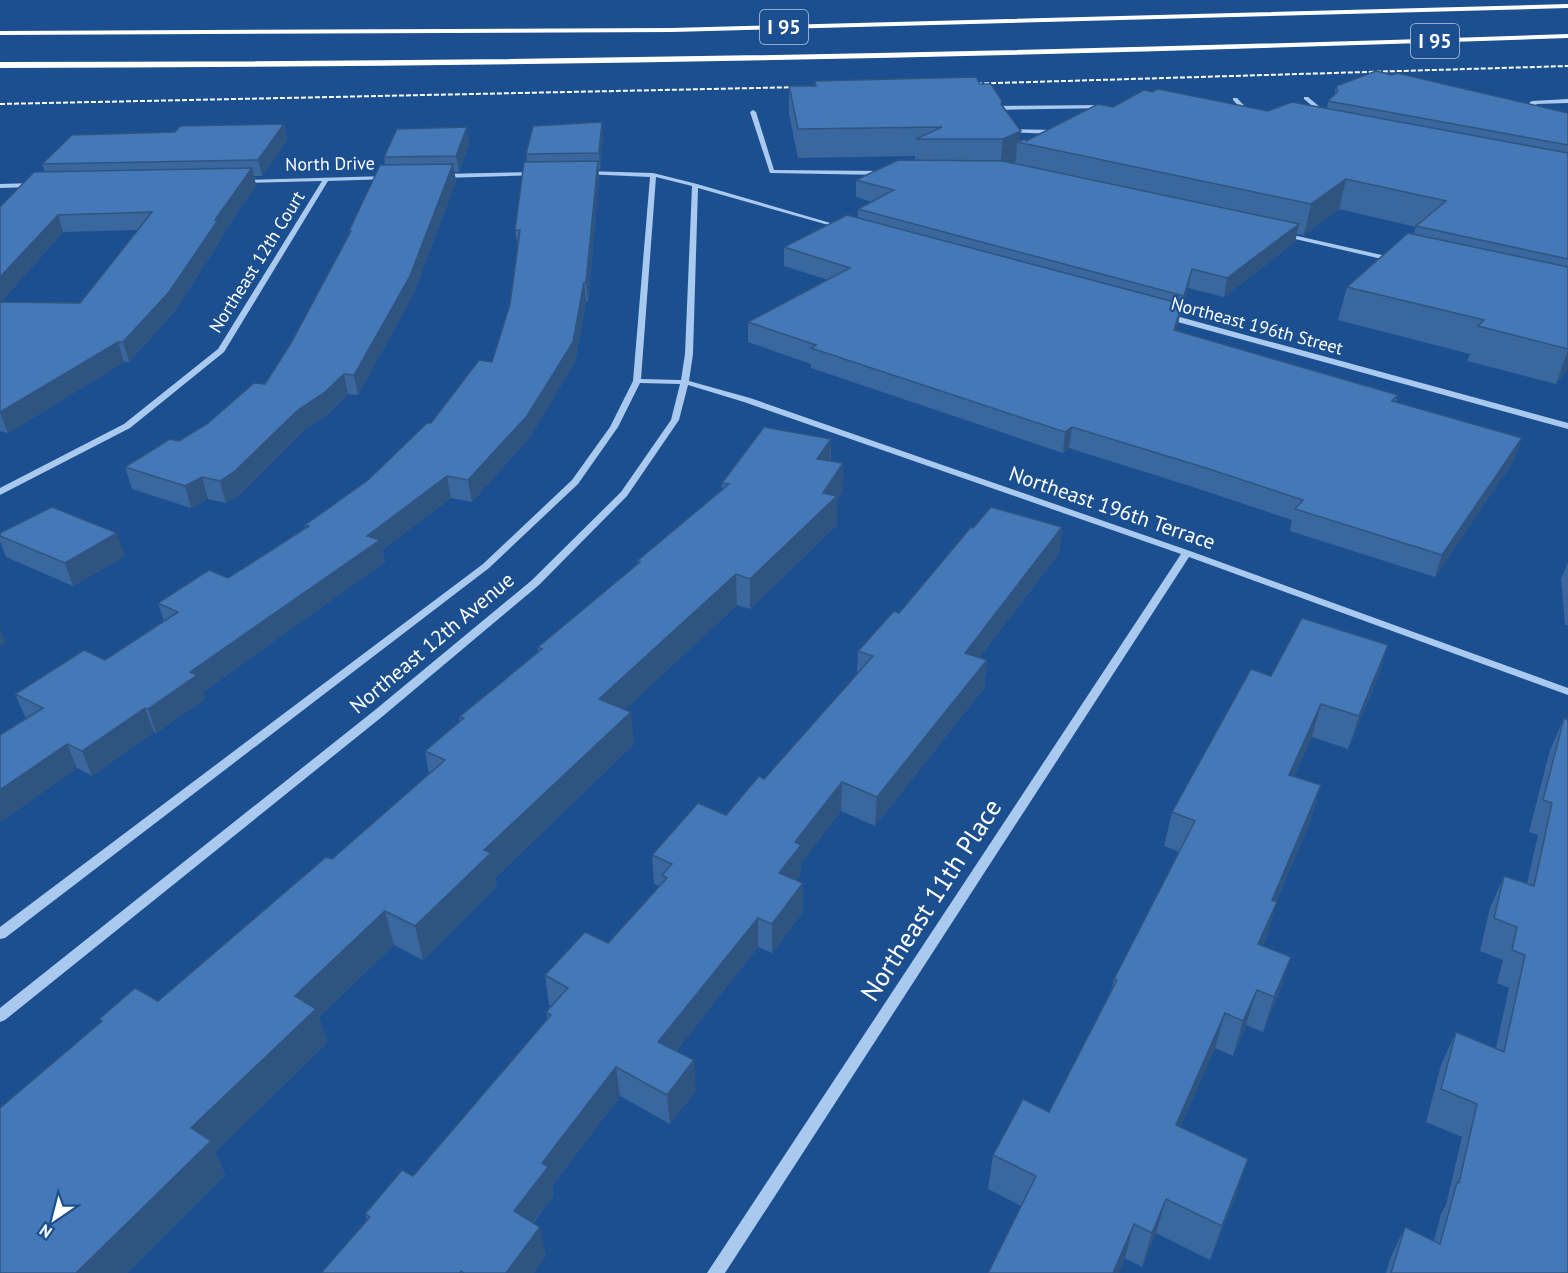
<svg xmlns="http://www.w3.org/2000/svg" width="1568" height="1273" font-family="'PT Sans',sans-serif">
	<rect width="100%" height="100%" fill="#1b4f8f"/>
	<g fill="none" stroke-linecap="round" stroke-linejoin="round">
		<g fill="#a9c9ee" fill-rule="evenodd">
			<path d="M1304 97H1308L1328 114V116H1324L1304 99Z"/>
			<path d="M1233 98H1237L1252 114V116H1248L1233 100Z"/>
			<path d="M1568 99V103L1536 104 1550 118 1568 121V125L1546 120 1529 103 1532 101Z"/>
			<path d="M1106 105 1108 108 994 110 991 108 994 106Z"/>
			<path d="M753 110 756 112 774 170 884 171 887 173 884 175 770 173 750 112Z"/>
			<path d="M1006 129 1057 130 1060 132 1057 134 1004 132V130Z"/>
			<path d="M585 171 653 173 697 184 844 227 839 228 698 188 693 354 689 381 750 398 1190 551 1568 688V695L1189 557 725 1273H707L1181 554 744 402 688 385 679 420 627 496 539 585 383 716 5 1020 0 1022V1008L375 710 531 581 621 492 671 420 680 384 640 383 618 427 578 484 489 568 5 938 0 939V927L483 564 572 480 610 427 633 381 650 177 583 174 582 173ZM656 177 692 186 685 354 681 380 641 379Z"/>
			<path d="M537 172 539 173V175L441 178 438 176 441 174Z"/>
			<path d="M387 176 390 178 389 179 328 181 224 352 130 428 0 495V488L124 424 218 349 322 181 243 183 240 181 241 180Z"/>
			<path d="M0 184 33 183 36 185 33 187 0 188Z"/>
			<path d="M1284 233 1395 258 1398 260 1395 262 1282 236V234Z"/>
			<path d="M1163 314H1169L1568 423V429L1163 318Z"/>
		</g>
		<g fill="#fff" fill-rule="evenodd">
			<path d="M1568 4V8L672 32 0 35V31L672 28Z"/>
			<path d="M1568 34V38C1045 57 523 67 0 68V62C523 62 1045 52 1568 34Z"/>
		</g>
		<g stroke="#fff" stroke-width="2" stroke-dasharray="5 2" stroke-linecap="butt">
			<path d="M963 84 1568 66"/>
			<path d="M0 104 804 87"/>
		</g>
	</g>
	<g fill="#3a679d" fill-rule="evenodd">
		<path d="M815 81 980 84 1001 104 1020 141H1026L1113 107 1268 111 1327 109 1328 101 1334 95 1336 86 1568 113V369L1556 384 1467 361 1470 354 1338 320 1347 287 1414 234 1416 227 1339 209 1304 235 1297 234 1295 242 1224 297 1188 288 1181 315H1180L1176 331 1398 395 1396 402 1522 438 1514 460 1435 577 1290 531 1292 520 1199 489 1069 448 1063 453 811 368V364L748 342V322L828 280 784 266V247L858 218V209L872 202 856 197V180L915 160V156L798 158 789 114V86H814Z"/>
		<path d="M284 124 287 140 262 176H254L256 185 222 235V238L174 312 129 362H124L8 433 0 431V207L45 172 42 164 175 132ZM137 230 80 303 1 302 63 232Z"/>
		<path d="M603 138 600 169H598L599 178 588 301H586L575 362 530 437 472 502 451 498 382 550 385 562 203 692 205 699 156 733 154 732 92 776 77 768 0 822V735L26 719 15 694 105 660 164 621 158 603 228 578 305 528V525L368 480 431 423 492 362 510 304 518 248 515 230 527 162 526 154Z"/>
		<path d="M469 143 459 172H454L456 181 413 295 358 395 348 394 328 414 303 431 241 493 226 503 208 499 191 508 132 489 125 467 179 441 207 424 265 384 291 343 350 234 349 231 385 165 384 157Z"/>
		<path d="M831 439V461L843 463 842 492 837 500V525L750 609 737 605 625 709 634 744 495 878 497 886 423 960 394 945 319 1017 327 1043 215 1152 225 1175 127 1273H0L101 1023 99 1019 158 1001 332 859 429 774 425 751 460 722 459 717 538 652V647L637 564V561L722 490V483Z"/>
		<path d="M1062 527 1059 553 979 658 987 660 984 688 875 826 841 811 801 863V874L796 880 803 912 772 953 758 947 676 1051 696 1090 670 1124 620 1096 552 1186 553 1196 533 1223 546 1256 533 1273H321L367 1220 365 1214 413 1176 547 1020 546 1012 551 1006 549 1005 545 975 608 943 659 886 654 884 652 855 726 815 764 779 857 674 858 651 899 613 973 528Z"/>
		<path d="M0 533 125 556 73 586 6 557 0 541Z"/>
		<path d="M1568 562V625H1565L1561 579Z"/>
		<path d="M1388 645 1378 677 1348 749 1312 737 1294 776 1321 785 1311 819 1276 902 1267 936 1263 945 1280 991 1263 1032 1246 1025 1233 1056 1215 1048 1180 1127 1237 1193 1210 1260 1156 1233 1142 1267 988 1189 993 1155 1049 1112 1111 992 1114 979 1179 852 1164 846 1172 812 1271 676Z"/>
		<path d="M1564 718 1568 1273H1386L1390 1259 1405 1227 1434 1241 1441 1214 1446 1205 1462 1137 1426 1122 1441 1065 1456 1032 1496 1048 1509 988 1497 983 1503 960 1480 951 1490 908 1504 876 1527 884 1538 835 1529 832 1550 750Z"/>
	</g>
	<g fill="#305480">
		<path d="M602 122 603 138 600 169 599 153Z"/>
		<path d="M284 124 287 140 262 176 258 160Z"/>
		<path d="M467 127 469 143 459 172 456 156Z"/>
		<path d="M1021 131 1019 143 1017 142 1016 161 1000 169 1003 139Z"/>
		<path d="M598 161 599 178 588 301 586 282Z"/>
		<path d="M453 164 456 181 413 295 358 395 354 375Z"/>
		<path d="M252 168 256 185 222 235V238L174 312 129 362 123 342 215 220Z"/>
		<path d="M1346 179 1339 209 1304 235 1311 204Z"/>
		<path d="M58 215 63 232 0 303V277Z"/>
		<path d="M1299 224 1295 242 1224 297 1227 278Z"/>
		<path d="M1192 269 1188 288 1181 315 1184 296Z"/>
		<path d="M584 282 586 301 575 362 530 437 472 502 468 480Z"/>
		<path d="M1182 304 1178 324 1171 350 1174 330Z"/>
		<path d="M118 342 124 362 8 433 0 412Z"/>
		<path d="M1568 350V369L1556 384Z"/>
		<path d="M344 374 348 394 328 414 303 431 241 493 226 503 220 481 298 410Z"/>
		<path d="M1072 427 1069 448 1063 453 1065 432Z"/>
		<path d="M1522 438 1514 460 1435 577 1442 555Z"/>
		<path d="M831 439 830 467 817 459Z"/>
		<path d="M843 463 842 492 837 500V525L750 609V579L823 493Z"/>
		<path d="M447 476 451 498 382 550 385 562 203 692 205 699 156 733 148 709 190 672 367 536Z"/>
		<path d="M202 477 208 499 191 508 185 486Z"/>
		<path d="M1062 527 1059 553 962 680 965 653Z"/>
		<path d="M117 533 125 556 73 586 65 563Z"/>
		<path d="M736 574 737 605 602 731 599 699Z"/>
		<path d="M0 628 6 643 0 646Z"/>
		<path d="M1388 645 1378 677 1348 749 1359 716Z"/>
		<path d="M987 660 984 688 875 826 877 797Z"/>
		<path d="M1321 704 1312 737 1279 808 1289 775Z"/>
		<path d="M145 708 154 732 92 776 82 751Z"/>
		<path d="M631 712 634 744 495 878 497 886 423 960 415 926 484 850Z"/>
		<path d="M67 744 77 768 0 822V790Z"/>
		<path d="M842 782 841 811 801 863V874L779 901V873L795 842Z"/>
		<path d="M1321 785 1311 819 1262 934 1272 900Z"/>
		<path d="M803 883V912L772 953V924Z"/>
		<path d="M1277 902 1267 936 1248 978 1258 944Z"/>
		<path d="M385 911 394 945 319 1017 327 1043 215 1152 225 1175 127 1273H76L295 996Z"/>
		<path d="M758 918V947L661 1071 658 1042Z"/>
		<path d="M1291 957 1280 991 1263 1032 1274 997Z"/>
		<path d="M1257 990 1246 1025 1233 1056 1243 1021Z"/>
		<path d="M1225 1013 1215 1048 1166 1159 1176 1125Z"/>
		<path d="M694 1060 696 1090 670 1124 667 1095Z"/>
		<path d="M616 1067 620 1096 552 1186 553 1196 519 1240 514 1211 542 1163Z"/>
		<path d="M1248 1159 1237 1193 1210 1260 1222 1226Z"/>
		<path d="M1166 1199 1156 1233 1142 1267 1152 1233Z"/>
		<path d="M1134 1224 1125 1258 1119 1273H1113Z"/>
		<path d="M540 1227 546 1256 533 1273H506Z"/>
	</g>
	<g fill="#4478b7" stroke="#305480" stroke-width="1.5">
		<path d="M1376 71 1392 75 1397 73 1568 113V145L1328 101 1338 91 1336 86Z"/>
		<path d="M976 77 980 84H991L1002 101 1001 104 1021 131 1003 139H916L942 127 798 129 789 86H816L815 81Z"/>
		<path d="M1158 89 1268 111 1292 102 1568 153V259L1416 226 1446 201 1346 179 1311 204 1017 142 1025 139 1026 141 1098 104 1113 107 1144 90 1152 92Z"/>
		<path d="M602 122 599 153 526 154 533 126Z"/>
		<path d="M284 124 258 160 42 164 72 135 175 132 180 126Z"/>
		<path d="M467 127 456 156 384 157 397 129Z"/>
		<path d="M898 160 1003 161 1299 224 1227 278 1192 269 1184 296 858 209 894 190 856 180Z"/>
		<path d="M598 161 586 282H584L573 342 527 416 468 480 447 476 367 536 380 540 190 672 197 675 148 709 145 708 82 751 67 744 0 790V735L43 708 15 694 84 650 105 660 178 612 158 603 209 570 228 578 309 526 305 525 368 480 427 423H431L479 360 492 362 510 304 520 230H515L524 162Z"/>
		<path d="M453 164 410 276 354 375 344 374 324 393 298 410 235 471 220 481 202 477 185 486 125 467 170 439 179 441 207 424 254 383 265 384 291 343 351 231H349L380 165Z"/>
		<path d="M252 168 215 220H218L169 292 123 342H118L0 412V302L80 303 152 212 58 215 0 277V207L34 172Z"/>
		<path d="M847 215 1182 304 1174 330 1398 395 1392 401 1522 438 1442 555 1295 509 1303 500 1203 467 1072 427 1065 432 811 348 816 345 748 322 850 268 784 247Z"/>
		<path d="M1408 233 1568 267V349L1478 326 1484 320 1347 287Z"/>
		<path d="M764 427 831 439 817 459 843 463 823 493 837 496 750 579 736 574 599 699 631 712 484 850 491 853 415 926 385 911 295 996 316 1009 191 1128 211 1141 76 1273H0V1108L102 1021 99 1019 135 988 158 1001 326 857 332 859 445 760 425 751 464 718 459 717 542 649 538 647 640 562 637 561 729 484 722 483Z"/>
		<path d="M52 507 117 533 65 563 0 536V533Z"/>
		<path d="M991 507 1062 527 965 653 987 660 877 797 842 782 795 842 801 845 779 873 803 883 772 924 758 918 658 1042 694 1060 667 1095 616 1067 542 1163 548 1167 514 1211 540 1227 506 1273H464L461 1271 460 1273H321L370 1217 365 1214 402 1170 413 1176 551 1015 546 1012 568 988 545 975 585 932 608 943 667 878 662 875 672 864 652 855 698 803 726 815 759 776 764 779 873 656 858 651 894 611 899 613 971 527 973 528Z"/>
		<path d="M1302 618 1388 645 1359 716 1321 704 1289 775 1321 785 1272 900 1277 902 1258 944 1291 957 1274 997 1257 990 1243 1021 1225 1013 1176 1125 1248 1159 1222 1226 1166 1199 1152 1233 1134 1224 1113 1273H988L1036 1176 993 1155 1023 1099 1049 1112 1117 980 1114 979 1195 821 1172 812 1251 669 1271 676Z"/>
		<path d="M1564 718 1568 720V1273H1391L1405 1227 1440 1244 1457 1182 1459 1183 1477 1104 1441 1089 1456 1032 1504 1052 1525 955 1512 950 1517 927 1494 918 1504 876 1534 886 1552 803 1543 800Z"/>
	</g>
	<g text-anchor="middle" stroke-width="4.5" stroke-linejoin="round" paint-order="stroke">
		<g font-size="18" fill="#fff" stroke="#1b4f8f">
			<text transform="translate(330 164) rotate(-1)" y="6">North Drive</text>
			<text transform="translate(257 262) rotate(-58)" y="6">Northeast 12th Court</text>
			<text transform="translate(1257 326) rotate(15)" y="6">Northeast 196th Street</text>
		</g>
		<g fill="#1b4f8f" stroke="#bbcadd" stroke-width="1.5">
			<rect x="760" y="10" width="48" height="34" rx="4.5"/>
			<rect x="1411" y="24" width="48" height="34" rx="4.5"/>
		</g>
		<g font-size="20" font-weight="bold" fill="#fff">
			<text x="784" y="34">I 95</text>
			<text x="1435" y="48">I 95</text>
		</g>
		<g font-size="21" fill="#fff" stroke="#1b4f8f">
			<text transform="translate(1112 508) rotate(19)" y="7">Northeast 196th Terrace</text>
			<text transform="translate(432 643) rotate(-40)" y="7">Northeast 12th Avenue</text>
		</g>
		<g font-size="26" fill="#fff" stroke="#1b4f8f">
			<text transform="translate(931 900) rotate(-57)" y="9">Northeast 11th Place</text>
		</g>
	</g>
	<g transform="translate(54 1219) rotate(215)" stroke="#1b4f8f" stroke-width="4.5" paint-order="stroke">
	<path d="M0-4.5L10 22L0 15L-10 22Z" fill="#ffffff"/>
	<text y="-9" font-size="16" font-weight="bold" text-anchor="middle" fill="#ffffff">N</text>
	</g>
</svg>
